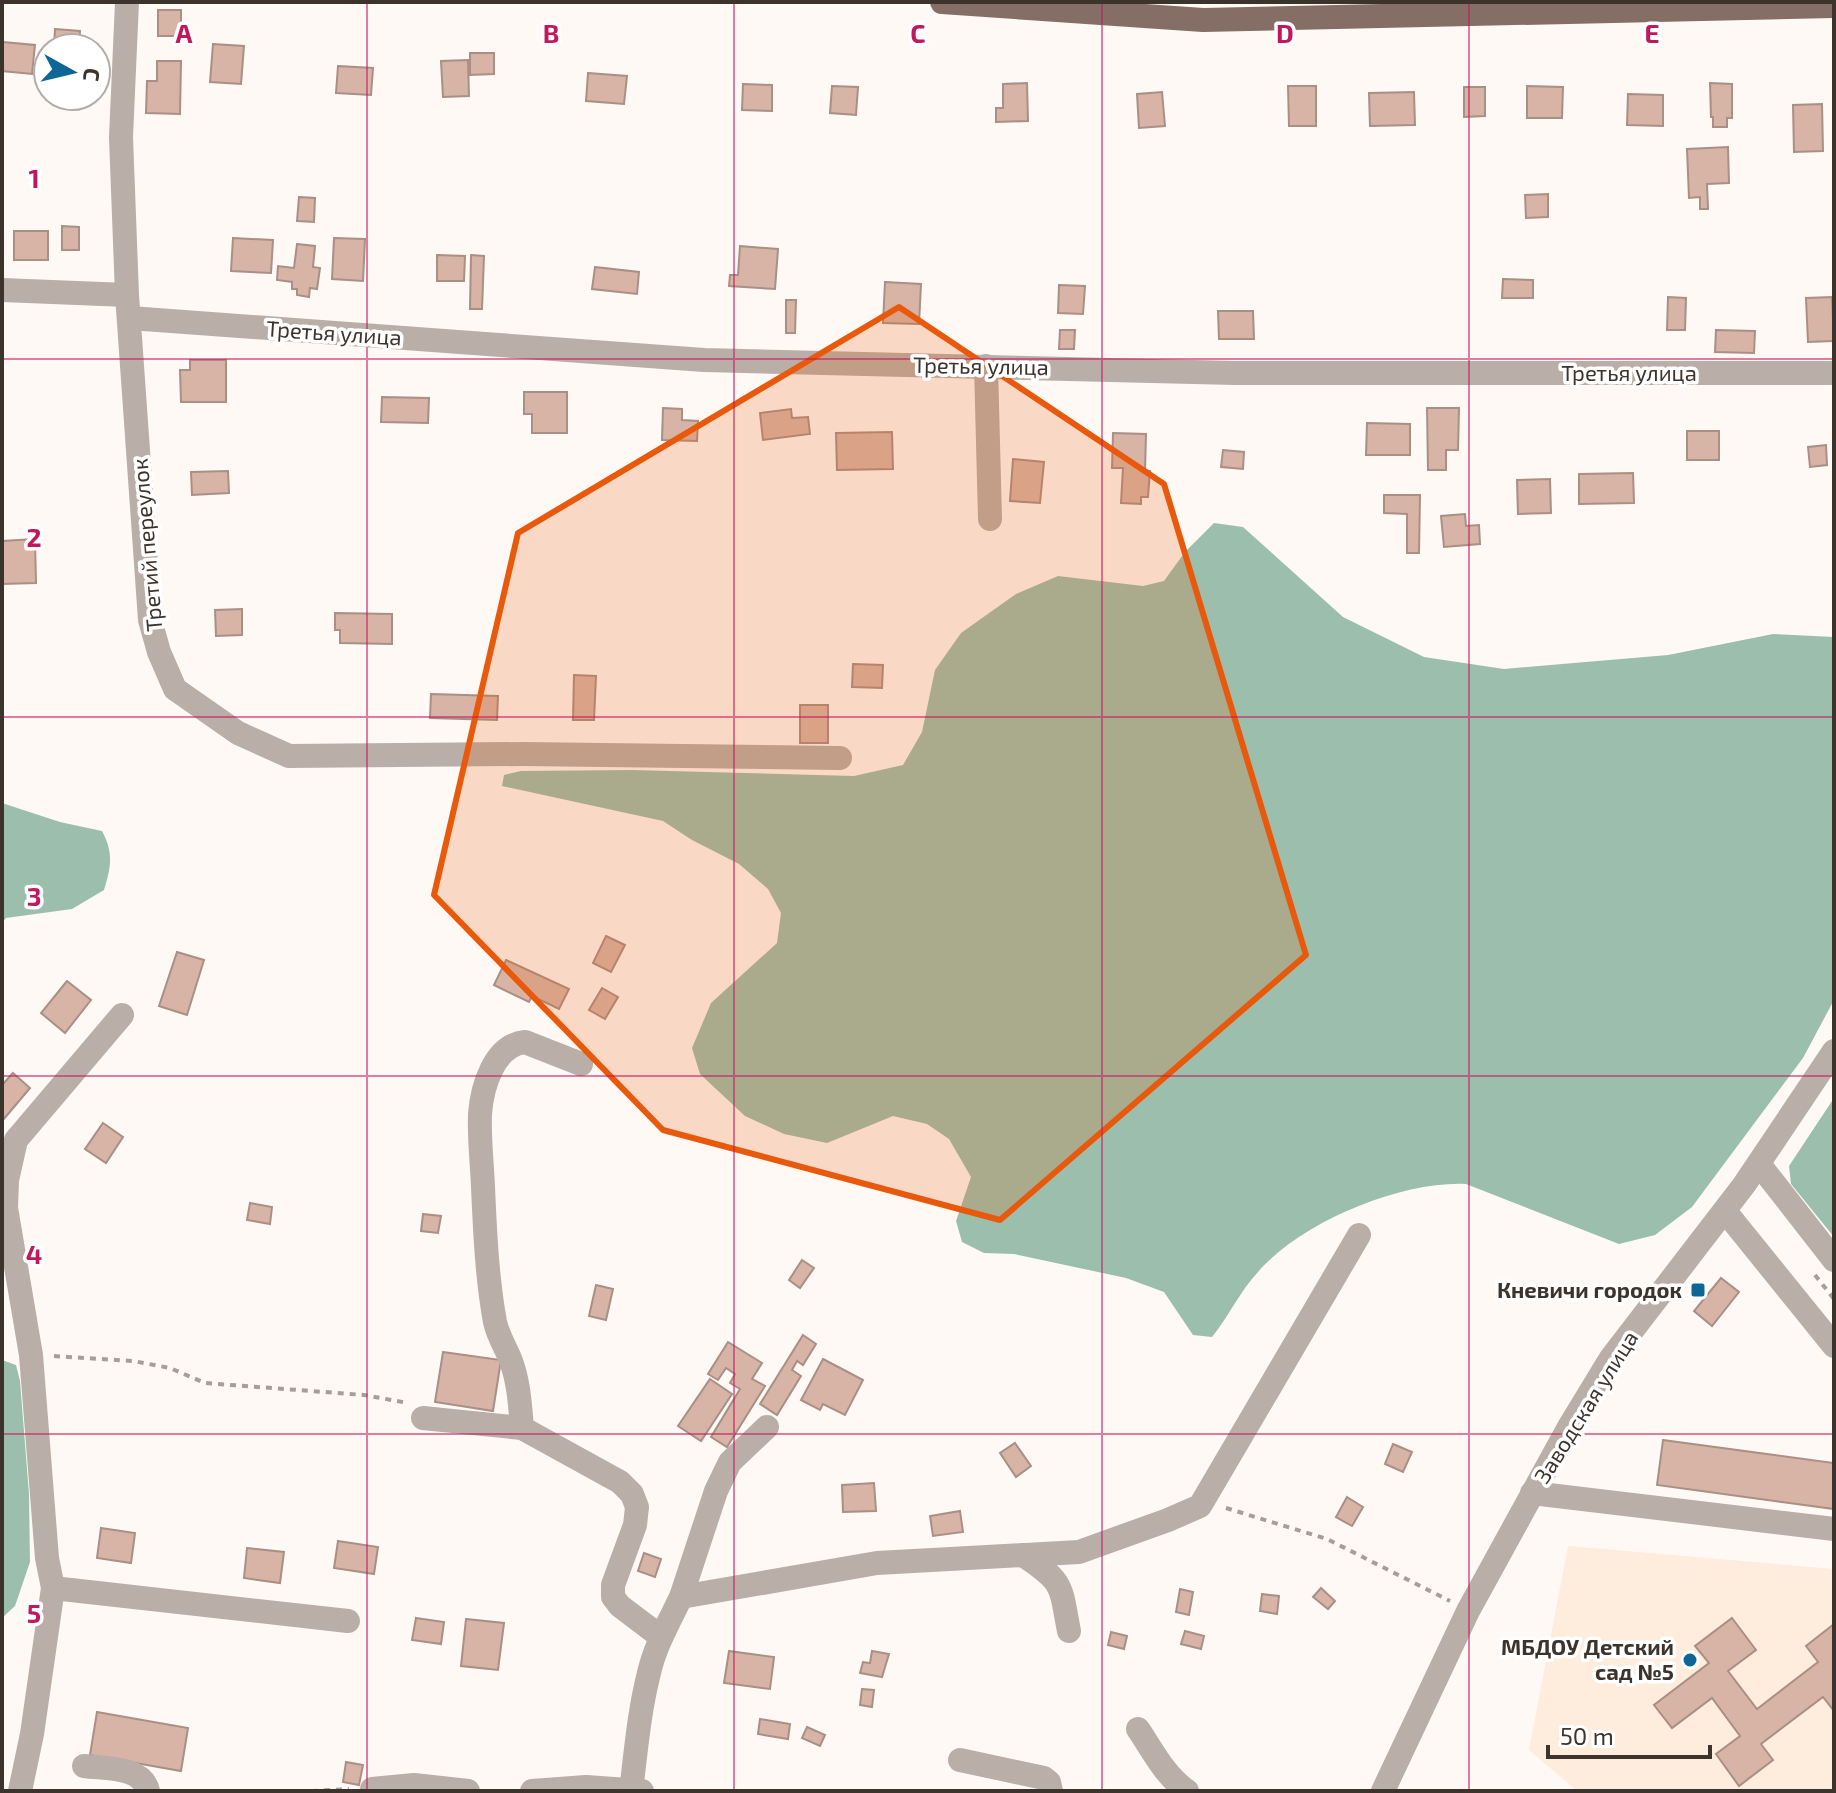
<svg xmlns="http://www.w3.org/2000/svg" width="1836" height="1793" font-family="'Exo 2',sans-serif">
	<rect width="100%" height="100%" fill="#fef9f5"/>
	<path fill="#feecdd" d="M1568 1546 1834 1569V1791H1587L1575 1789 1529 1750Z"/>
	<g fill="#9cbfad">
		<path d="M1214 523 1243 527 1343 617 1424 657 1504 669 1668 655 1773 634 1834 637V1000L1803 1058 1692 1207 1655 1235 1619 1244 1466 1184C1401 1181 1301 1222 1258 1272 1240 1291 1229 1316 1212 1337L1193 1335 1164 1292 1126 1278 1014 1254 984 1253 962 1242 956 1221 971 1177 949 1139 927 1124 893 1116 827 1143 784 1134 745 1116 700 1074 692 1048 711 1003 777 943 781 913 768 889 739 864 692 840 663 821 502 786 504 775 521 771 632 770 854 776 903 765 922 732 935 670 961 633 1016 594 1058 576 1143 586 1164 581 1185 552Z"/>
		<path d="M2 803 60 822 102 831C114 853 111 868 104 890L72 909 6 918 2 923Z"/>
		<path d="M1834 1098V1237L1791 1184 1789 1166Z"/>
		<path d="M2 1360 16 1365 20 1381 29 1494 30 1562 15 1606 2 1618Z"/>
	</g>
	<g fill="#d7b4a6" stroke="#aa8f85" stroke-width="2">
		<rect x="158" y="10" width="23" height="26"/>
		<path d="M55 29 80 31 79 48H54Z"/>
		<path d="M3 42 35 45 32 74 2 71Z"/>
		<path d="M213 44 244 46 241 84 210 82Z"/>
		<path d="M470 53H494V74L470 75Z"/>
		<path d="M468 60 469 96 443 97 441 61Z"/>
		<path d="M157 61H181L180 114 146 113 147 81H157Z"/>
		<path d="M338 66 373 68 371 95 336 93Z"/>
		<path d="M588 73 627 76 624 104 586 101Z"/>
		<path d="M1027 83 1028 121 996 122V108H1003V84Z"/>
		<path d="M1710 83 1732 84V118H1727V127H1713V117H1711Z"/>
		<path d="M743 84 772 85V111L742 110Z"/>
		<path d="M832 86 858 87 856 115 830 113Z"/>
		<path d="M1288 86H1316V126H1289Z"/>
		<path d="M1527 86 1563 87 1562 118H1527Z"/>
		<path d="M1464 87H1485V116L1464 117Z"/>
		<path d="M1162 92 1165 126 1139 128 1137 94Z"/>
		<path d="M1414 92 1415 125 1370 126 1369 93Z"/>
		<path d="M1628 94 1663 95V126L1627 125Z"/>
		<path d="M1822 104 1823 151 1794 152 1793 105Z"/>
		<path d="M1728 147 1729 183 1707 184 1708 209H1700V197L1689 198 1687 149Z"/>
		<path d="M1548 194V217L1526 218 1525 195Z"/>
		<path d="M299 197 315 198 314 222 297 221Z"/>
		<path d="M62 226 79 227V250H62Z"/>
		<rect x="14" y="231" width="34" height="29"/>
		<path d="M233 238 273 240 271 273 231 271Z"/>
		<path d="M334 238 365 239 363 281 332 279Z"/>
		<path d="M297 244 315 246 313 267 320 268 317 289 310 288 309 297 297 295V289H292V282L277 280 278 266 294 268Z"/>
		<path d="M740 246 778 249 775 289 729 286 730 275H738Z"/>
		<path d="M437 255 465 256 464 281H437Z"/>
		<path d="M471 255 484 256 482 309H470Z"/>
		<path d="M595 267 639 272 637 294 592 289Z"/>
		<path d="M1503 279 1533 280V298H1502Z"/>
		<path d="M885 282 921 284 919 324 883 323Z"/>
		<path d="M1059 285 1085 286 1083 314 1058 313Z"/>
		<path d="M1668 297 1686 298 1685 330H1667Z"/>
		<path d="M1832 297 1834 341 1808 342 1806 298Z"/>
		<path d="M786 300H796L795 333H786Z"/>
		<path d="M1218 311H1253L1254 339H1219Z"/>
		<path d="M1060 330H1075L1074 349H1059Z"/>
		<path d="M1716 330 1755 331 1754 353 1715 352Z"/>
		<path d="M190 360H226V402H181L180 370H190Z"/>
		<path d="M524 392H567V433H532V414H524Z"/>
		<path d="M382 397 429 398 428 423 381 422Z"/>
		<path d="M663 408 682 409V420L698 421 697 441 662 440Z"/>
		<path d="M1427 408H1459L1458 450H1446V470H1428Z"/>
		<path d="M791 409 792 418 808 417 810 434 763 440 760 413Z"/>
		<path d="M1367 423 1410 424V455H1366Z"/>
		<rect x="1687" y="431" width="32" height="29"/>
		<path d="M892 432 893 469 837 470 836 433Z"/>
		<path d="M1113 433 1146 434 1145 471H1150L1148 497H1141V504L1121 503 1123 468H1112Z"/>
		<path d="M1826 445 1827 465 1810 467 1808 447Z"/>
		<path d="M1223 450 1244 452 1243 469 1221 467Z"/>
		<path d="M1013 459 1044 462 1040 503 1010 501Z"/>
		<path d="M228 471 229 493 192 495 191 472Z"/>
		<path d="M1633 473 1634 503 1579 504V474Z"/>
		<path d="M1550 479 1551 513 1518 514 1517 480Z"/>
		<path d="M1384 495H1420L1419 553H1407V514L1384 513Z"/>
		<path d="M1465 514 1466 526 1479 525 1480 544 1444 547 1441 516Z"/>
		<path d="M35 539 36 583 2 584V541Z"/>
		<path d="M242 609V635L216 636 215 610Z"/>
		<path d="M335 613 392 614V644L340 643V630H335Z"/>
		<path d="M853 664 883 665 882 688 852 687Z"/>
		<path d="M574 675 596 676 594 720H573Z"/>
		<path d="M431 694 498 696 497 720 430 718Z"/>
		<rect x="800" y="705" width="28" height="38"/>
		<path d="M606 936 625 945 611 972 593 963Z"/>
		<path d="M177 952 204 960 187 1015 159 1006Z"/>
		<path d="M506 960 569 989 559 1009 532 996 529 1002 494 985Z"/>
		<path d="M67 981 91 1000 65 1033 41 1013Z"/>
		<path d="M602 988 618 997 605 1019 589 1010Z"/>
		<path d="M13 1073 30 1088 3 1120 2 1085Z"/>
		<path d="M103 1123 123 1137 106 1163 85 1149Z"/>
		<path d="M250 1203 272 1207 270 1224 247 1220Z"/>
		<path d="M423 1214 441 1216 438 1233 421 1231Z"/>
		<path d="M802 1260 814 1268 800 1288 789 1280Z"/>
		<path d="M1721 1278 1739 1292 1712 1326 1694 1311Z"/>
		<path d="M596 1285 613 1289 606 1320 589 1316Z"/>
		<path d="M803 1335 816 1344 803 1365 797 1361 792 1370 801 1376 777 1415 760 1404Z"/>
		<path d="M728 1342 762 1363 752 1379 765 1386 727 1447 711 1437 740 1389 730 1383 735 1374 726 1368 718 1380 708 1374Z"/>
		<path d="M443 1352 501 1360 493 1411 435 1402Z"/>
		<path d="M823 1359 863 1380 845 1415 823 1404 820 1410 801 1400Z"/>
		<path d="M710 1379 732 1394 701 1441 678 1426Z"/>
		<path d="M1663 1440 1834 1463V1509L1657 1485Z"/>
		<path d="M1015 1443 1031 1466 1016 1477 1000 1453Z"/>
		<path d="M1393 1444 1412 1452 1403 1472 1385 1464Z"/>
		<path d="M874 1483 876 1511 843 1512 842 1485Z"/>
		<path d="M1347 1497 1363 1507 1352 1526 1336 1517Z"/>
		<path d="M960 1511 963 1532 933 1536 930 1516Z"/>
		<path d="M101 1528 135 1533 131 1563 97 1558Z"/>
		<path d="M338 1541 378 1547 374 1574 334 1568Z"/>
		<path d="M247 1548 284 1552 280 1583 244 1578Z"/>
		<path d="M644 1553 661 1559 655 1577 638 1571Z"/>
		<path d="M1321 1588 1335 1601 1328 1609 1313 1597Z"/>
		<path d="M1180 1589 1193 1592 1189 1615 1176 1612Z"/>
		<path d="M1262 1594 1279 1596 1277 1614 1260 1611Z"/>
		<path d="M416 1618 444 1622 441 1644 412 1640Z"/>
		<path d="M1732 1618 1756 1650 1728 1671 1757 1709 1818 1662 1806 1646 1834 1624V1711L1823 1697 1761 1744 1773 1760 1739 1786 1716 1754 1740 1736 1712 1698 1672 1728 1654 1705 1709 1663 1695 1646Z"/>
		<path d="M466 1619 504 1623 498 1670 461 1666Z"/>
		<path d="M1185 1631 1204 1636 1201 1649 1181 1644Z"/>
		<path d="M1111 1632 1127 1636 1124 1649 1108 1645Z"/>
		<path d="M729 1651 774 1657 770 1689 724 1683Z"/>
		<path d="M872 1651 889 1654 882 1677 860 1673 863 1662 870 1663Z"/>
		<path d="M862 1689 874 1690 872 1707 860 1705Z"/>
		<path d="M97 1712 188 1728 181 1771 90 1755Z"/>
		<path d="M760 1719 790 1724 788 1739 758 1734Z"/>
		<path d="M807 1727 825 1735 820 1746 802 1738Z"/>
		<path d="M346 1762 363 1765 359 1785 343 1782Z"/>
	</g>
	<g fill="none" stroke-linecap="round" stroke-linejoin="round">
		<g stroke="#a59e99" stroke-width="4" stroke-dasharray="6 6" stroke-linecap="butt">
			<path d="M1815 1275 1834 1299"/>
			<path d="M54 1356 133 1361 170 1368 205 1383 364 1395 408 1403"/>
			<path d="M1226 1508 1327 1539 1450 1601"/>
			<path d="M312 1791 349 1789"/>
		</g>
		<g stroke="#baaea8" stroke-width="24">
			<path d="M127 2 121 137 127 295 150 620 159 652 175 689 238 733 289 756 523 754 840 758"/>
			<path d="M2 290 127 295"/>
			<path d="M130 318 704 360 1235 373H1834"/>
			<path d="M986 366 990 519"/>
			<path d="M581 1064 525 1042C494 1045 482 1087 480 1114 479 1138 482 1163 483 1187 485 1232 487 1278 495 1322 498 1336 506 1348 511 1361 519 1383 520 1405 522 1428L620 1482 632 1494 637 1507 635 1525 613 1585V1597L620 1606 661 1637"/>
			<path d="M1759 1164 1834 1260"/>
			<path d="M1725 1211 1834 1346"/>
			<path d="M423 1418 522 1428"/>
			<path d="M1532 1493 1834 1529"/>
			<path d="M1023 1555C1065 1583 1060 1585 1069 1631"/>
			<path d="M53 1588 348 1621"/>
			<path d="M681 1597 716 1491 730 1462 767 1427"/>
			<path d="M1138 1729C1153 1751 1165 1776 1187 1791"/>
			<path d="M960 1760 1044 1778 1049 1782 1051 1791"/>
			<path d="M84 1766C106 1769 142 1766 148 1791"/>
			<path d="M372 1789 414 1785 468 1791"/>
			<path d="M20 1791 32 1734 53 1588 47 1558 31 1355 6 1208 7 1180 16 1140 122 1015"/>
			<path d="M532 1791 586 1787 642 1791"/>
			<path d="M631 1791C636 1751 639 1712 649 1673 655 1646 669 1622 681 1597L877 1563 1079 1552 1168 1520 1200 1506 1359 1235"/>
			<path d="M1383 1791 1468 1611 1569 1427 1611 1358 1744 1185 1834 1051"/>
		</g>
		<path stroke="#846e65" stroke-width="24" d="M942 2 1203 20 1834 6"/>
	</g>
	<path fill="#e8590c" fill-opacity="0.2" stroke="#e8590c" stroke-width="6" stroke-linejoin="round" d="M899 307 1164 484 1306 955 1000 1220 663 1130 434 895 518 533Z"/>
	<path fill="none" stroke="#c2185b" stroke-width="2" stroke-opacity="0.55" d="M367 2V1791M734 2V1791M1102 2V1791M1469 2V1791M2 359H1834M2 717H1834M2 1076H1834M2 1434H1834"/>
	<g fill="#0c6696" stroke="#fff" stroke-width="3">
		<rect x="1690" y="1282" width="16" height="16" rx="4"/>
		<circle cx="1690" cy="1660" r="8"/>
	</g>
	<g text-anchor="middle" stroke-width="7" stroke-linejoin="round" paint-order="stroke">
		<g font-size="22" fill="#3c332c" stroke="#fff">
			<text transform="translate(334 333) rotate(4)" y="8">Третья улица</text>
			<text transform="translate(981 366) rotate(1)" y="8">Третья улица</text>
			<text x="1629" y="381">Третья улица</text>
			<text transform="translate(147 545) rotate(-95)" y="8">Третий переулок</text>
			<text transform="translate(1586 1407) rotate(-58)" y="8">Заводская улица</text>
		</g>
		<g font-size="22" font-weight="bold" fill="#3c332c" stroke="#fff" text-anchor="end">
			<text x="1682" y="1298">Кневичи городок</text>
			<text x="1674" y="1655">МБДОУ Детский<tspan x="1674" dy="25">сад №5</tspan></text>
		</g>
	</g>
	<g font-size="26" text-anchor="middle" font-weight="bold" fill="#c2185b" stroke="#fff" stroke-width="7" stroke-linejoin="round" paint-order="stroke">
		<text x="184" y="43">A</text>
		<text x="551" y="43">B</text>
		<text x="918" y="43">C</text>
		<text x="1285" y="43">D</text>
		<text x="1652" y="43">E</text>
		<text x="34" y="188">1</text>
		<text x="34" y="547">2</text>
		<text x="34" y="906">3</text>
		<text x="34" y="1264">4</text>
		<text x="34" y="1623">5</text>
	</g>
	<rect width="1836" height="1793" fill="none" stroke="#3c332c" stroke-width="8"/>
	<g transform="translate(72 72) rotate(98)"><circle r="38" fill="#ffffff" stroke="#b1adab" stroke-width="2"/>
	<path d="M0-6L14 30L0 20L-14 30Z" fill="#0c6696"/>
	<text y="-12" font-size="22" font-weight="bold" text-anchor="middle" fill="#3c332c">С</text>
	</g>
	<path d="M1548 1745v12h162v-12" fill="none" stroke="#3c332c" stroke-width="4"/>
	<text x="1560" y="1745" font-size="24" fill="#3c332c" stroke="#ffffff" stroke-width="6" paint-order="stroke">50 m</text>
</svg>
